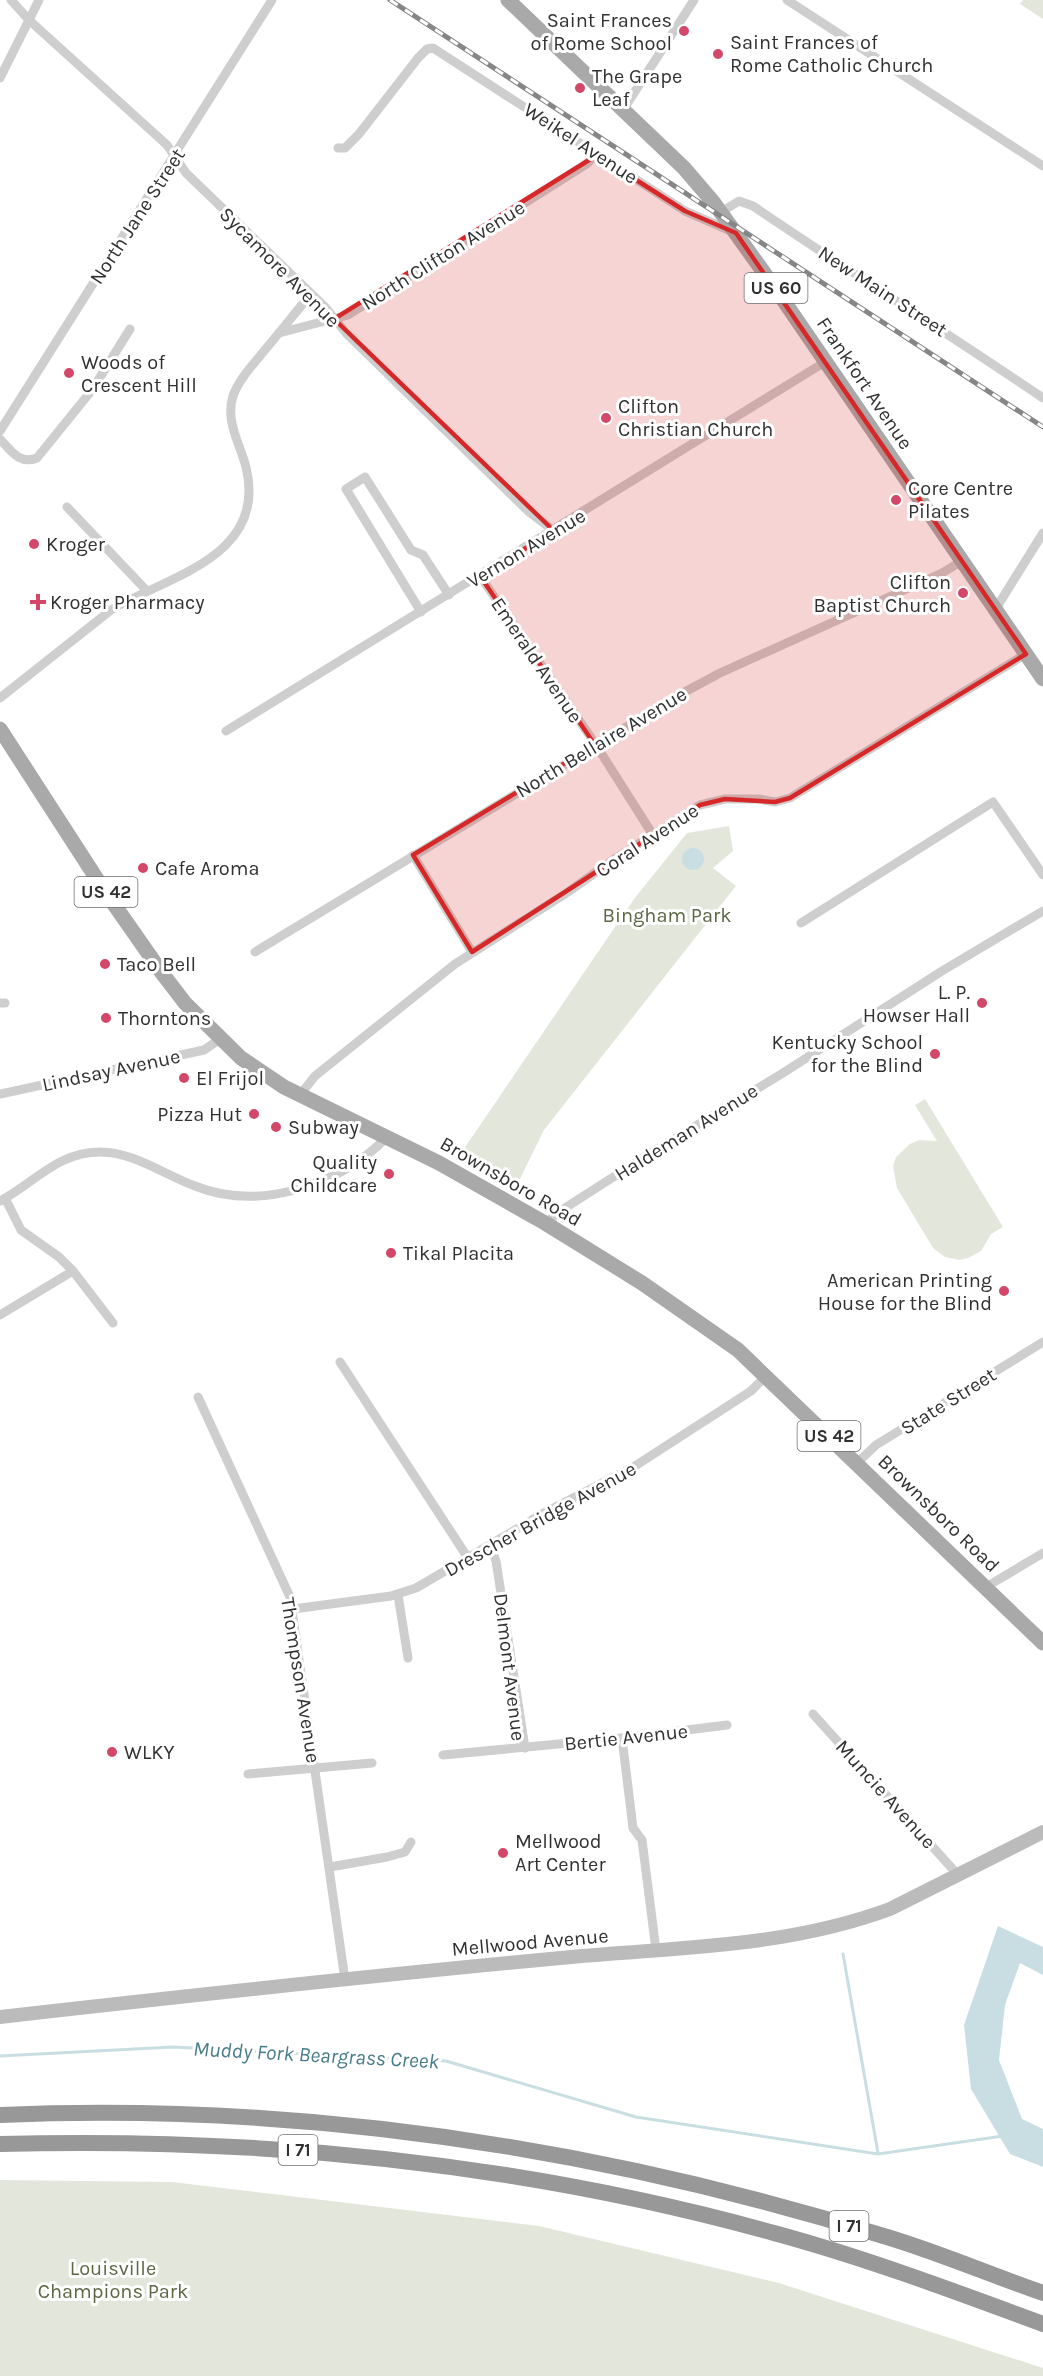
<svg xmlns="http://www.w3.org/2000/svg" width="1043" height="2376" font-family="Karla,sans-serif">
	<rect width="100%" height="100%" fill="#fff"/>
	<g fill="#e3e7db">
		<path d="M1023 0H1043V19L1020 4Z"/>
		<path d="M729 826 733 851 713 868 736 886 544 1130 514 1191 457 1159 634 899 687 833Z"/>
		<path d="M925 1099 1003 1227 991 1234 981 1251 968 1258 960 1260 945 1257 933 1248 897 1188 893 1166 896 1157 910 1144 919 1140 937 1141 915 1105Z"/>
		<path d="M0 2180 172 2182 539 2226 779 2283 1043 2368V2376H0Z"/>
	</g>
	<g fill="#c8dee3">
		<circle cx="693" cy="859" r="11"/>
		<path d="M998 1926 1043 1947V1975L1020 1963 1005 2005 999 2060 1022 2119 1043 2129V2167L1010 2154 971 2089 964 2025Z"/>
	</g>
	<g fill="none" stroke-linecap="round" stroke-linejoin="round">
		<g stroke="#c8dee3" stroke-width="3">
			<path d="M843 1954 878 2153"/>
			<path d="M0 2056 173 2047 446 2061 636 2117 878 2154 1003 2136"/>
		</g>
		<g stroke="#cecece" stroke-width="9">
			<path d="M11 0 29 20 167 145 186 173 326 308 346 333 529 512 554 531"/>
			<path d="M787 0 1043 166"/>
			<path d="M0 78 39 0"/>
			<path d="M623 110 694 0"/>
			<path d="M338 148H345L359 134 418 58 427 49 433 48 685 211 731 231"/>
			<path d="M721 212 739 201 753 206C849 271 947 333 1043 398"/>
			<path d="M279 333 348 315 585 165 597 155"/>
			<path d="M0 431 272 0"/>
			<path d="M0 439C11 451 20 465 37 458L92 390 130 329"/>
			<path d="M67 507 147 591"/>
			<path d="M480 576 596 745 653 835"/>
			<path d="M995 610 1043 533"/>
			<path d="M421 612 346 489 365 477 411 550 423 555 449 595"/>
			<path d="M0 698 111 610C168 576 268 557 246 467 240 444 225 421 233 396 239 379 253 365 264 351 280 332 295 313 311 294"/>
			<path d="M226 731 825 362"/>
			<path d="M413 855 472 952"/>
			<path d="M801 923 993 802 1043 875"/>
			<path d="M255 952 679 695 720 673 942 573 962 561"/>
			<path d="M0 1003H5"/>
			<path d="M0 1094 204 1050 220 1039"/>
			<path d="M300 1095 315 1076 455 964 568 892 616 858 700 805 725 799H759L775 802 790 798 1026 654"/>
			<path d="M5 1198 21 1230 59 1257 73 1271 113 1323"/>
			<path d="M0 1201C35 1183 56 1152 101 1152 133 1152 165 1175 195 1186 260 1212 340 1185 387 1137"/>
			<path d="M545 1223 565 1208 646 1156 783 1073 942 971 1043 911"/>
			<path d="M0 1315 73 1271"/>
			<path d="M340 1362 468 1558"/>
			<path d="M198 1397 290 1597 345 1980"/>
			<path d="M857 1463 876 1445 1043 1342"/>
			<path d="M490 1545 496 1561 525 1748"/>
			<path d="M986 1587 1043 1553"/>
			<path d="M398 1595 408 1658"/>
			<path d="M293 1609 391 1596 416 1588 544 1513 635 1466 751 1391 766 1376"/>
			<path d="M813 1714 958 1875"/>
			<path d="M622 1738 633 1828 642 1840 656 1950"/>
			<path d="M443 1755 622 1738 727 1725"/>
			<path d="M248 1774 372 1763"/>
			<path d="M330 1867 387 1857 405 1852 411 1842"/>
		</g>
		<path stroke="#bbb" stroke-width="14" d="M0 2017C194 1995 388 1974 582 1956 687 1947 790 1946 890 1909L1043 1832"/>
		<g stroke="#a9a9a9" stroke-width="15">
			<path d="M508 0 684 168 714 203 775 288 1043 679"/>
			<path d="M0 729 104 890 162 973 185 1003 241 1058 284 1087 439 1163 545 1223 642 1283 738 1350 1043 1643"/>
		</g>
		<g stroke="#989898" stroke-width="16">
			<path d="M0 2115C301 2102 600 2148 887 2237 940 2253 991 2275 1043 2293"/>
			<path d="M0 2144C261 2137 522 2163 774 2233 866 2258 954 2291 1043 2324"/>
		</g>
		<g stroke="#868686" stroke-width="5">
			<path id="rail" d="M390 0 1043 427"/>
		</g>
		<use href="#rail" stroke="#fff" stroke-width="3" stroke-dasharray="9" stroke-linecap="butt"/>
	</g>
	<path fill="#d62828" fill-opacity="0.2" stroke="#d62828" stroke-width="4.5" stroke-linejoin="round" d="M597 155 685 211 736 233 1026 654 790 798 775 802 725 799 700 805 472 952 413 855 595 745 480 576 554 531 334 319Z"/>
	<g fill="#d34869" stroke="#fff" stroke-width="2">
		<circle cx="684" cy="31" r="6"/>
		<circle cx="718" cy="54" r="6"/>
		<circle cx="580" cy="88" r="6"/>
		<circle cx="69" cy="373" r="6"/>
		<circle cx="606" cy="418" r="6"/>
		<circle cx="896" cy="500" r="6"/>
		<circle cx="34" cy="544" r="6"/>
		<circle cx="963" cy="593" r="6"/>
		<path d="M35 593h6v6h6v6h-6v6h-6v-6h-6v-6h6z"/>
		<circle cx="143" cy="868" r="6"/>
		<circle cx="105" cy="964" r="6"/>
		<circle cx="982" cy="1003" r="6"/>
		<circle cx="106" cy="1018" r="6"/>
		<circle cx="935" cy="1054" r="6"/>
		<circle cx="184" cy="1078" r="6"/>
		<circle cx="254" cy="1114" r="6"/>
		<circle cx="276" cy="1127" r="6"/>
		<circle cx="389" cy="1174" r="6"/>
		<circle cx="391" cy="1253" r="6"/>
		<circle cx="1004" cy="1291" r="6"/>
		<circle cx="112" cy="1752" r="6"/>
		<circle cx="503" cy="1853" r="6"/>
	</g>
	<g text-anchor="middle" stroke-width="6" stroke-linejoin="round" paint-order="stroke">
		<g fill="#fff" stroke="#6f6f6f" stroke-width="1.5">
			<rect x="744.5" y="273" width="63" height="30" rx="4.5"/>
			<rect x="74.5" y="877" width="63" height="30" rx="4.5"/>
			<rect x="797.5" y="1421" width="63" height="30" rx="4.5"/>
			<rect x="278.5" y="2135" width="39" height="30" rx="4.5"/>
			<rect x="829.5" y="2211" width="39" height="30" rx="4.5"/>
		</g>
		<g font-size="18" font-weight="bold" fill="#313131">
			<text x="776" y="294">US 60</text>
			<text x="106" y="898">US 42</text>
			<text x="829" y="1442">US 42</text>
			<text x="298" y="2156">I 71</text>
			<text x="849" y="2232">I 71</text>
		</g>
		<g font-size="20" fill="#313131" stroke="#fff" text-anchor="start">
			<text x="672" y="27" text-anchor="end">Saint Frances<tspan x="672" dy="23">of Rome School</tspan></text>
			<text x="730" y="49">Saint Frances of<tspan x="730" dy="23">Rome Catholic Church</tspan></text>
			<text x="592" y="83">The Grape<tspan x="592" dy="23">Leaf</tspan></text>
			<text x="81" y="369">Woods of<tspan x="81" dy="23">Crescent Hill</tspan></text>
			<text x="618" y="413">Clifton<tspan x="618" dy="23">Christian Church</tspan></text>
			<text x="908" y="495">Core Centre<tspan x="908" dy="23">Pilates</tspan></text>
			<text x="46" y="551">Kroger</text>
			<text x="951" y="589" text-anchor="end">Clifton<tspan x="951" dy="23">Baptist Church</tspan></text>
			<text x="50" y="609">Kroger Pharmacy</text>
			<text x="155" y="875">Cafe Aroma</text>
			<text x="117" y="971">Taco Bell</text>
			<text x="970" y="999" text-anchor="end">L. P.<tspan x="970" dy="23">Howser Hall</tspan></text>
			<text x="118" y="1025">Thorntons</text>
			<text x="923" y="1049" text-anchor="end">Kentucky School<tspan x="923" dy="23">for the Blind</tspan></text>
			<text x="196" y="1085">El Frijol</text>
			<text x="242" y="1121" text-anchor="end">Pizza Hut</text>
			<text x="288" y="1134">Subway</text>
			<text x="377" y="1169" text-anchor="end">Quality<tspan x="377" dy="23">Childcare</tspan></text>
			<text x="403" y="1260">Tikal Placita</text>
			<text x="992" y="1287" text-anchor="end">American Printing<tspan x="992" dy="23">House for the Blind</tspan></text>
			<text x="124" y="1759">WLKY</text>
			<text x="515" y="1848">Mellwood<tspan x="515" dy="23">Art Center</tspan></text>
		</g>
		<g font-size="20" fill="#313131" stroke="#fff">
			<text transform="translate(581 143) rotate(33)" y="7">Weikel Avenue</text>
			<text transform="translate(137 216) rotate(-57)" y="7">North Jane Street</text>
			<text transform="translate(443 255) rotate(-32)" y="7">North Clifton Avenue</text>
			<text transform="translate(280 267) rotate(45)" y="7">Sycamore Avenue</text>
			<text transform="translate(883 291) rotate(33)" y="7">New Main Street</text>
			<text transform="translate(865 383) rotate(56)" y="7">Frankfort Avenue</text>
			<text transform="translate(526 548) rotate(-31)" y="7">Vernon Avenue</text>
			<text transform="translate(537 660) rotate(56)" y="7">Emerald Avenue</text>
			<text transform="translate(601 742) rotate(-31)" y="7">North Bellaire Avenue</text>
			<text transform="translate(647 840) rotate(-33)" y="7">Coral Avenue</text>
			<text transform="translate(111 1070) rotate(-12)" y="7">Lindsay Avenue</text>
			<text transform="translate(686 1132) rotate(-32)" y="7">Haldeman Avenue</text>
			<text transform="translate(511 1181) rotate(30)" y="7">Brownsboro Road</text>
			<text transform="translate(948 1401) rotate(-32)" y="7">State Street</text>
			<text transform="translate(939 1513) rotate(44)" y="7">Brownsboro Road</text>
			<text transform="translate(540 1519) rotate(-29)" y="7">Drescher Bridge Avenue</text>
			<text transform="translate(510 1667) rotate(83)" y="7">Delmont Avenue</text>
			<text transform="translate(301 1680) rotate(81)" y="7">Thompson Avenue</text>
			<text transform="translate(626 1737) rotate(-6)" y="7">Bertie Avenue</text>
			<text transform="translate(886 1794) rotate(48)" y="7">Muncie Avenue</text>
			<text transform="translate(530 1942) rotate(-5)" y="7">Mellwood Avenue</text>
		</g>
		<g font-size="20" fill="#5b6843" stroke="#fff">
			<text x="667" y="922">Bingham Park</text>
			<text x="113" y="2275">Louisville<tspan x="113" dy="23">Champions Park</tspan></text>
		</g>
		<g font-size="21" font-style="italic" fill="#477c8b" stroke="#fff">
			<text transform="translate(316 2055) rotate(3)" y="7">Muddy Fork Beargrass Creek</text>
		</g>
	</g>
</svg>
